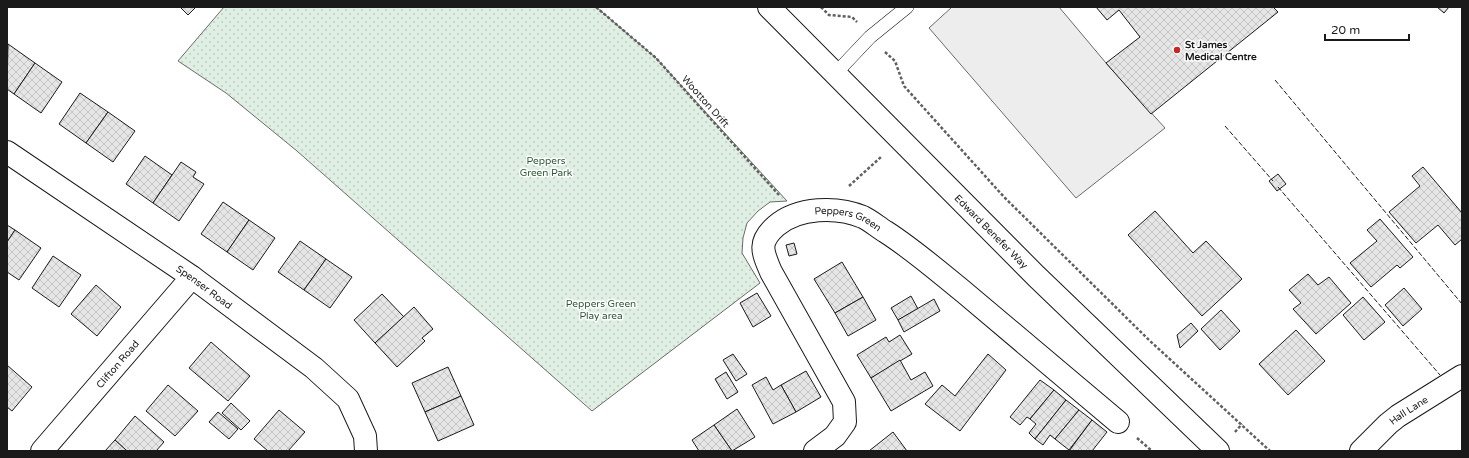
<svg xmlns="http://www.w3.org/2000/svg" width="1469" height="458" font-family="'Varela Round',sans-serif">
	<defs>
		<pattern id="grass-dots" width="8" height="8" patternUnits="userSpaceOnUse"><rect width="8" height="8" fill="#e0efe3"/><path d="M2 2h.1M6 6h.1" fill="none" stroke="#c0ccc2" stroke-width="1.8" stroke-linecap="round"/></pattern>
		<pattern id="building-cross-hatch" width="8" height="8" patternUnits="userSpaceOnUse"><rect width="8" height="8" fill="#e6e6e6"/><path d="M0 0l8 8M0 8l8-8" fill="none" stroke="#c5c5c5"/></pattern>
	</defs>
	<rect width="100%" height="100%" fill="#fff"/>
	<path fill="url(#grass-dots)" stroke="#6a6a6a" d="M224 7H596L656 58 787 201 770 202 758 211 747 223 743 238 742 253 760 283 592 411 297 151 226 93 178 61Z"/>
	<path fill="#ededed" stroke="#6a6a6a" d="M952 7H1059L1106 63 1165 128 1076 198 929 28Z"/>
	<g fill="url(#building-cross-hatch)" stroke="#1a1a1a">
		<path d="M180 7H196L188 15Z"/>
		<path d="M1096 7H1273L1278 12 1151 114 1106 63 1140 37 1119 10 1107 20Z"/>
		<path d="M1437 7H1449L1444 13Z"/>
		<path d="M8 44 35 63 14 94 7 89Z"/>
		<path d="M35 63 62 82 41 113 14 94Z"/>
		<path d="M80 93 108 112 86 143 59 124Z"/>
		<path d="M108 112 135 131 113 162 86 143Z"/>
		<path d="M145 156 172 175 153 203 126 184Z"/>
		<path d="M181 162 196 172 193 177 204 184 179 221 153 203Z"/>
		<path d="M1423 167 1462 213V239L1455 245 1438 225 1416 243 1389 212 1420 186 1412 176Z"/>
		<path d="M1278 174 1286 184 1277 191 1269 181Z"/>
		<path d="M223 202 249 220 227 252 201 234Z"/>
		<path d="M1155 211 1193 253 1206 241 1242 279 1202 316 1128 235Z"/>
		<path d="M1380 219 1413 257 1400 268 1397 265 1371 287 1350 263 1377 241 1367 230Z"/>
		<path d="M249 220 275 238 253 270 227 252Z"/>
		<path d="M7 225 15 230 7 242Z"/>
		<path d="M15 230 41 248 19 280 7 272V242Z"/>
		<path d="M300 241 326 259 304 290 278 272Z"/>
		<path d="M794 243 797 254 789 256 786 245Z"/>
		<path d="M53 256 81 275 59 307 32 288Z"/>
		<path d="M326 259 352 277 330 308 304 290Z"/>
		<path d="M842 262 863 297 835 313 814 279Z"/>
		<path d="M1308 274 1318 285 1329 277 1351 303 1316 334 1293 309 1301 303 1289 290Z"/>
		<path d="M96 285 121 307 97 336 71 314Z"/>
		<path d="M1404 288 1422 309 1403 326 1385 305Z"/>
		<path d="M757 293 771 316 753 327 740 303Z"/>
		<path d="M382 294 404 317 375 343 354 320Z"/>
		<path d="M911 296 918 309 898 320 891 308Z"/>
		<path d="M863 297 876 320 848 336 835 313Z"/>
		<path d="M1363 297 1385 322 1364 340 1343 315Z"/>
		<path d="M934 299 940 311 904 332 898 320Z"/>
		<path d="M414 307 433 329 422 338 425 341 397 367 375 343Z"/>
		<path d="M1221 310 1240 331 1220 350 1201 329Z"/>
		<path d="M1191 323 1198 331 1180 348 1177 335Z"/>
		<path d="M1296 330 1325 361 1288 395 1259 364Z"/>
		<path d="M900 335 912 354 871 378 857 355 886 337 889 342Z"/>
		<path d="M211 342 250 376 228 401 189 368Z"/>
		<path d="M733 354 747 374 736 381 723 360Z"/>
		<path d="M988 354 1006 370 960 431 925 404 942 385 955 396Z"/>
		<path d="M900 360 911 380 925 372 933 386 891 411 871 378Z"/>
		<path d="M7 365 32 387 12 411 7 407Z"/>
		<path d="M448 367 461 396 425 412 412 383Z"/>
		<path d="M806 371 821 397 796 412 781 385Z"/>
		<path d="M726 372 738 392 727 399 715 379Z"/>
		<path d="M766 377 773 390 781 385 796 412 773 424 752 385Z"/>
		<path d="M1040 380 1054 390 1030 419 1027 417 1020 425 1010 417Z"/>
		<path d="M168 385 198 411 175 436 146 411Z"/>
		<path d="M1054 390 1066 400 1035 439 1029 433 1036 424 1030 419Z"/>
		<path d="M461 396 474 425 438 441 425 412Z"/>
		<path d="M1066 400 1079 410 1055 439 1050 435 1043 445 1035 439Z"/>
		<path d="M231 403 250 421 241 430 222 413Z"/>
		<path d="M737 409 755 437 732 451 714 425Z"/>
		<path d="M279 410 305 432 288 451H268L254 439Z"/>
		<path d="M1079 410 1092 420 1069 450 1055 439Z"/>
		<path d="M218 412 238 429 229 439 209 422Z"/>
		<path d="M135 416 164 442 156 451H127L115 440Z"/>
		<path d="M1092 420 1107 432 1092 451H1069Z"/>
		<path d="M714 425 732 451H699L692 440Z"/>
		<path d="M893 432 907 451H869Z"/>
		<path d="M115 440 127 451H105Z"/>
	</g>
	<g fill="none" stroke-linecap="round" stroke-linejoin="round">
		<g stroke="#1a1a1a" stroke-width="14">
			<path id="service" d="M835 74 870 37 907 7"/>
		</g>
		<g stroke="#1a1a1a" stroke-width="24">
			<g id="minor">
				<path id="s1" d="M7 152 192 277 314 368 348 399 365 436 366 451"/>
				<path id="s2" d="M42 451 192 277"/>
				<path id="s3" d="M815 451 835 436 845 422 844 402 771 272C762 251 758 242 776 226 798 207 837 206 863 217 871 221 878 227 886 232 914 250 939 272 965 293 1016 336 1067 379 1118 422"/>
				<path id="s4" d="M1361 451 1388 424 1398 416 1462 376"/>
			</g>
		</g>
		<g stroke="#1a1a1a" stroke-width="24">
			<g id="primary">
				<path id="s5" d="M769 7 1036 276 1218 451"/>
			</g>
		</g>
		<g stroke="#5f5f5f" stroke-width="2.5" stroke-dasharray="3 2" stroke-linecap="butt">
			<path d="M596 7 656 58 779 195"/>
			<path d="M821 7 829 15 852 17 857 22"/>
			<path d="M885 52 895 61 904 86 1004 197 1149 340 1270 451"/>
			<path d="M849 186 881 157"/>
			<path d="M1235 432 1242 424"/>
			<path d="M1137 438 1152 451"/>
		</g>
		<use href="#service" stroke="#fff" stroke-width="13"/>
		<use href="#minor" stroke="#fff" stroke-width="22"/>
		<use href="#primary" stroke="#fff" stroke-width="22"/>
		<g stroke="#1a1a1a" stroke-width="1" stroke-dasharray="5 2" stroke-linecap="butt">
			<path d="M1275 80 1462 304"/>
			<path d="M1225 126 1273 181"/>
			<path d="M1278 187 1440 375"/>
		</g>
	</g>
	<circle fill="#c62828" stroke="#fff" stroke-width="1.5" cx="1177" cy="50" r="4"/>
	<g text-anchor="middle" stroke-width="3" stroke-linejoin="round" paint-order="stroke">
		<g font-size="10" font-weight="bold" fill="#1a1a1a" stroke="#fff" text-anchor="start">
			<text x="1185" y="48">St James<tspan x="1185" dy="12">Medical Centre</tspan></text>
		</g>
		<g font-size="10" fill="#1a1a1a" stroke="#fff">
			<text transform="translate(706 101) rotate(48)" y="4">Wootton Drift</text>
			<text dy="4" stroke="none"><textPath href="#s3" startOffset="340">Peppers Green</textPath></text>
			<text dy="4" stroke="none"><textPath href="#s5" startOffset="316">Edward Benefer Way</textPath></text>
			<text dy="4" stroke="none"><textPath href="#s1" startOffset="239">Spenser Road</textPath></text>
			<text dy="4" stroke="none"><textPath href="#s2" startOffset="115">Clifton Road</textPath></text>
			<text dy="4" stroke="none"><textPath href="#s4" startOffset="63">Hall Lane</textPath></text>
		</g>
		<g font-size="10" fill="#2b5a34" stroke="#fff">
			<text x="546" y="164">Peppers<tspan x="546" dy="12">Green Park</tspan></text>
			<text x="601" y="307">Peppers Green<tspan x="601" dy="12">Play area</tspan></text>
		</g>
	</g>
	<rect width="1469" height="458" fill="none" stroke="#1a1a1a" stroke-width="16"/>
	<path d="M1325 34v6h84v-6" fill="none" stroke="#1a1a1a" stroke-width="2"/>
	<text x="1331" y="34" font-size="12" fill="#1a1a1a" stroke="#ffffff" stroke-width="3" paint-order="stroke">20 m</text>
</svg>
